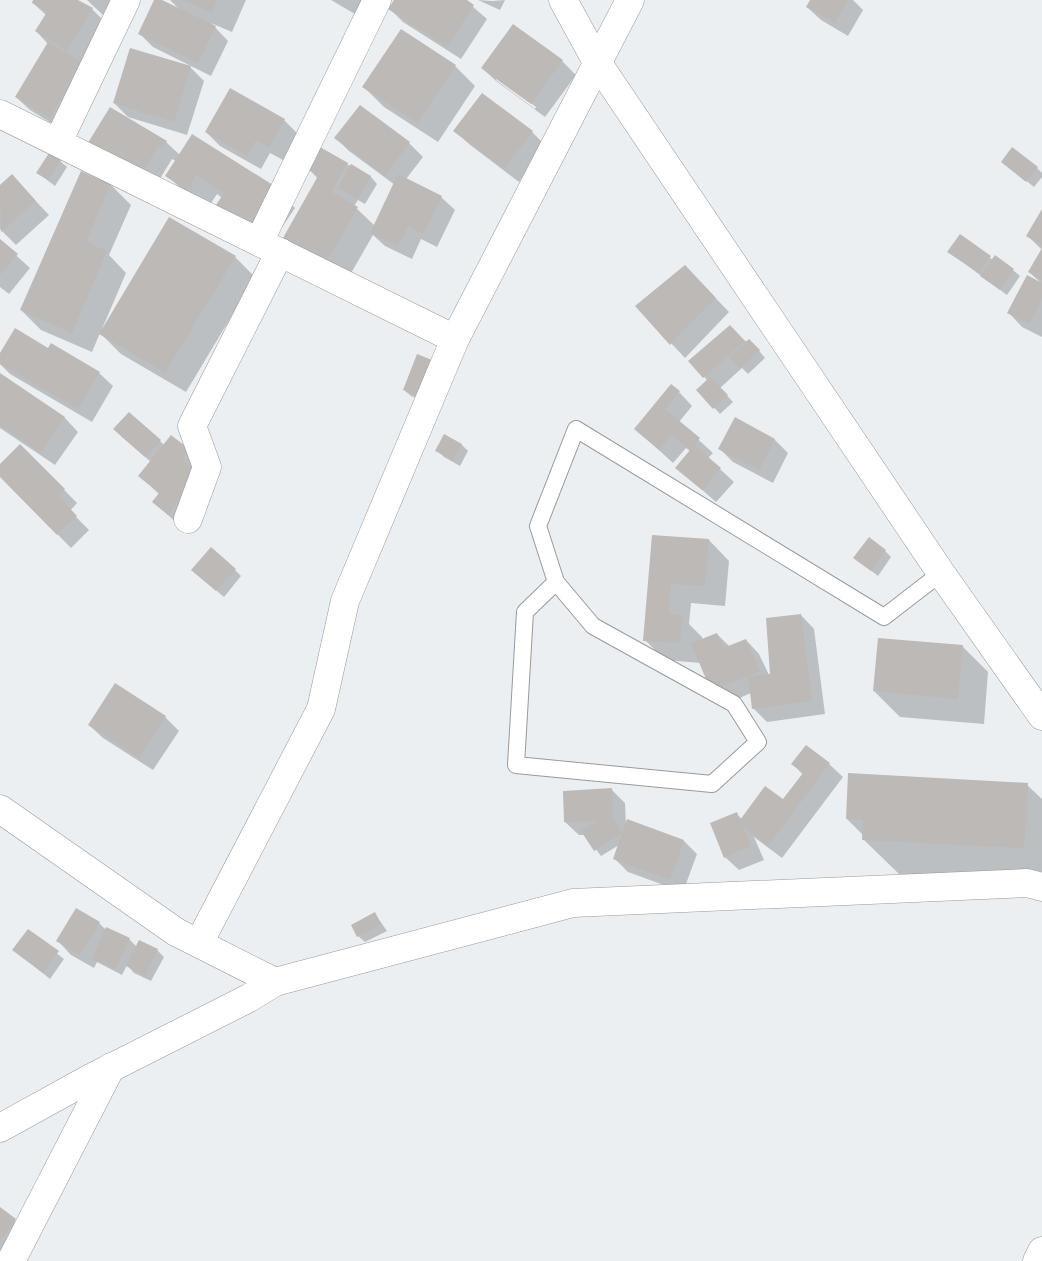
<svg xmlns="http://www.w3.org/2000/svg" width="1042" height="1261" font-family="'PT Sans',sans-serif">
	<rect width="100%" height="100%" fill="#eceff2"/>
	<g fill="#0003" fill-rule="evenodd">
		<path d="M35 0H76L92 9 106 23 64 131 30 110 16 97 48 44 36 31 46 15 33 3Z"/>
		<path d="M87 0H126L104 16Z"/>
		<path d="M156 0 180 10 170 0H246L232 32 211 23 228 41 211 76 153 47 139 33Z"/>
		<path d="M331 0H370L360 17Z"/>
		<path d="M395 0H465L487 19 461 59 403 22 390 9Z"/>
		<path d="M478 0 492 1 505 0 500 10Z"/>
		<path d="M811 0H853L863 10 848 36 821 20 807 7Z"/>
		<path d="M513 25 562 61 576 75 545 117 496 81 482 68ZM496 77 536 107 535 109 496 80Z"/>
		<path d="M401 31 455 66 475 86 438 142 384 107 364 87Z"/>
		<path d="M190 67 204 81 187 135 128 117 114 103Z"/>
		<path d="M230 90 284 120 298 134 283 160 270 153 261 169 220 146 206 132Z"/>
		<path d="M483 95 532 132 546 146 519 182 469 144 455 131Z"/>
		<path d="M360 106 409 143 423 157 406 179 441 197 455 210 437 247 421 239 412 259 385 246 373 235 346 282 304 258 284 238 318 179 309 169 347 164 371 177 377 184 365 204 358 200 354 206 375 226 395 185 349 151 336 138Z"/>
		<path d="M166 142 180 155 275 188 295 208 266 251 222 198 217 194 207 209 187 195 167 175 176 161 172 159 153 190 101 159Z"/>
		<path d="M60 161 67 167 55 186 38 173Z"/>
		<path d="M1003 162 1037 168 1042 173V177L1034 187Z"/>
		<path d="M81 173 111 185 131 205 109 255 126 273 102 329 235 257 255 277 186 392 121 354 100 333 92 352 41 330 21 310Z"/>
		<path d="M12 176 49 215 16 245 0 229V187Z"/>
		<path d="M1042 211V250L1028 236Z"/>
		<path d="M960 236 993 260 1013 270 1020 276 1007 295 949 252Z"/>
		<path d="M0 241 30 268 9 294 0 287Z"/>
		<path d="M1042 250V337L1022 327 1009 313 1041 283 1029 272Z"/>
		<path d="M698 280 729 312 685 358 637 307Z"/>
		<path d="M744 340 756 347 765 358 748 374 742 368 720 388 733 402 720 414 698 390 708 381 690 362Z"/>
		<path d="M49 349 99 373 113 386 92 422 10 374 0 364V355Z"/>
		<path d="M418 356 424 401 411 396 404 390Z"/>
		<path d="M0 374 65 418 78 432 55 465 0 428Z"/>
		<path d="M679 392 692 406 679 422 713 453 708 458 734 482 716 502 677 468 690 451 686 448 673 463 636 429Z"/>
		<path d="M735 419 775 440 788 453 773 483 733 462 720 449Z"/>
		<path d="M121 436 160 441 164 445 171 437 202 464 182 528 154 502 160 495 140 476 151 462Z"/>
		<path d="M445 436 462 445 468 451 460 466 444 457 437 450Z"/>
		<path d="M20 445 77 503 70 511 89 530 71 548 0 476V466Z"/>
		<path d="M653 536 709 540 729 561 725 606 691 603 689 624 702 637V640L717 634 730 647 746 640 759 654 769 675H772L801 615 814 629 825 714 767 722 753 708 751 693 726 704 701 663 665 660 645 640Z"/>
		<path d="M885 551 891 557 878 576 855 558Z"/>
		<path d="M235 570 241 576 224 597 199 576Z"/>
		<path d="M962 646 988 672 984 724 900 717 874 691Z"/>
		<path d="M165 717 179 731 153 770 103 738 89 725Z"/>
		<path d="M793 764H829L843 777 782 858 754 837 764 860 739 870 725 857 736 814 742 819 783 801 803 775Z"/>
		<path d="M1027 785 1042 799V882L899 874 863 839V835L847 819Z"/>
		<path d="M612 790 625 803 626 826 628 820 684 841 697 854 683 892 628 872 614 858 619 845 601 856 585 835H579L565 822Z"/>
		<path d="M375 914 387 931 365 942 358 936Z"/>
		<path d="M99 923 106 930 129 939 137 947 157 950 164 957 151 981 134 973 127 965 122 975 97 962 94 968 71 955 58 941Z"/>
		<path d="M28 931 64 959 50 979 14 950Z"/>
		<path d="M0 1208 35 1240 0 1261Z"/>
	</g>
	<g fill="#bcb9b6">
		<path d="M33 0H78L93 8 67 51 35 31 47 12 32 3Z"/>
		<path d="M154 0H162L216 26 198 63 138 34Z"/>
		<path d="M182 0H217L212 13Z"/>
		<path d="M394 0H467L474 5 447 47 388 9Z"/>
		<path d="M810 0H848L835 23 806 7Z"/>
		<path d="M513 24 563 60 531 104 481 68Z"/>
		<path d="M401 29 456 65 417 123 362 87Z"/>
		<path d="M48 42 83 63 50 118 15 97Z"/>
		<path d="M130 48 191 66 174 122 113 103Z"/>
		<path d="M230 88 285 119 269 148 256 140 247 156 205 132Z"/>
		<path d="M482 93 533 131 504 169 453 131Z"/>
		<path d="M360 105 410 142 385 176 334 138Z"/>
		<path d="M110 107 167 141 162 149 158 146 139 178 86 146Z"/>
		<path d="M192 134 276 187 246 232 212 211 224 193 196 175 187 190 165 176Z"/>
		<path d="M320 147 348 163 331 192 358 207 326 263 283 238 318 176 307 169Z"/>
		<path d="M1012 147 1038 167 1026 182 1001 162Z"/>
		<path d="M49 153 61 160 48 180 36 173Z"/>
		<path d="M351 164 371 176 358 199 338 187Z"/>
		<path d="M81 171 111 184 86 242 107 251 72 333 20 310Z"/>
		<path d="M12 174 36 201 1 232 0 185Z"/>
		<path d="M398 174 442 196 423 234 408 227 398 246 370 233Z"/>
		<path d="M1042 209V246L1026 236Z"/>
		<path d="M169 217 236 256 165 373 99 334Z"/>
		<path d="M960 234 991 256 979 273 947 252Z"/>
		<path d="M0 239 18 254 0 275Z"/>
		<path d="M1042 248V280L1028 272Z"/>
		<path d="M995 255 1014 269 1000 290 980 276Z"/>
		<path d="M685 265 716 298 670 345 635 306Z"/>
		<path d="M1027 275 1042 283V299L1029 324 1007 313Z"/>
		<path d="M730 325 745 341 703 378 688 361Z"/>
		<path d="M15 328 48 348 51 343 100 372 78 409 0 364V353Z"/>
		<path d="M749 339 760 350 740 368 730 357Z"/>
		<path d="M417 354 432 360 418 396 403 390Z"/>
		<path d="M0 373 65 417 41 453 0 425Z"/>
		<path d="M710 377 728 395 713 409 696 390Z"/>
		<path d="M671 384 680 391 665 409 700 438 694 445 721 468 702 490 675 468 690 450 672 435 659 450 634 429Z"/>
		<path d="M129 412 161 440 145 457 113 429Z"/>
		<path d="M735 417 775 439 759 470 718 449Z"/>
		<path d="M444 434 462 444 453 460 435 451Z"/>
		<path d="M171 435 189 449 182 459 201 474 168 515 152 502 159 493 138 476Z"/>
		<path d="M20 444 65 489 58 496 77 516 57 535 0 477V464Z"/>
		<path d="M652 535 709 539 705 586 671 584 669 614 682 615 680 643 643 641Z"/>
		<path d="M869 537 886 550 871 571 853 558Z"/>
		<path d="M211 547 236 569 216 591 191 570Z"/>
		<path d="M801 614 812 701 752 709 748 676 770 674 766 618Z"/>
		<path d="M717 633 723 648 746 639 760 671 711 691 691 643Z"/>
		<path d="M878 638 963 645 958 699 873 691Z"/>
		<path d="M115 683 166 716 139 758 88 725Z"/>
		<path d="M806 745 830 763 768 846 743 827 751 846 724 858 710 823 737 812 740 820 765 786 783 799 803 773 791 764Z"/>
		<path d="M848 773 1028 783 1024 848 862 840 863 820 846 819Z"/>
		<path d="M612 788 613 817 622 833 627 819 684 840 670 880 613 859 622 833 594 851 581 831 598 821 564 822 563 791Z"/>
		<path d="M76 908 100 922 80 955 56 941Z"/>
		<path d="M375 912 381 924 357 937 351 925Z"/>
		<path d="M106 927 130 938 115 969 92 959Z"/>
		<path d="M28 929 59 951 43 973 12 950Z"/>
		<path d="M139 940 158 949 145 976 126 966Z"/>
		<path d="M0 1207 16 1219 0 1240Z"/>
	</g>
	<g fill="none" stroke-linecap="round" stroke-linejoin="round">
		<g stroke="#979b9d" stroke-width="18">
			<path id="service" d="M556 582 525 612 516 765 712 784 758 742 734 704 593 626 556 582 538 526 576 429 884 617 941 573"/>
		</g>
		<g stroke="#979b9d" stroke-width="29">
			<g id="minor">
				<path d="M0 114 455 339"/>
				<path d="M58 142 126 0"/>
				<path d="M259 242 377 0"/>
				<path d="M188 519 207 467 192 426 280 252"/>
				<path d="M0 809 176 932 275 982"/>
				<path d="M199 943 321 709 345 601 455 339 630 0"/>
				<path d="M11 1261 111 1067"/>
			</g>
		</g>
		<g stroke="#979b9d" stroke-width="29">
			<path id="tertiary" d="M563 0 597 62 941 573 1042 716"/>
		</g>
		<g stroke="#979b9d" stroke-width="29">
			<path id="secondary" d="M0 1128 89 1079 249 998 275 982 573 903 1027 883 1042 887"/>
		</g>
		<g stroke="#979b9d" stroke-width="29">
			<path id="motorway" d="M1037 1261 1042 1251"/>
		</g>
		<use href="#service" stroke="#fff" stroke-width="16"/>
		<use href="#minor" stroke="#fff" stroke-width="28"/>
		<use href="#tertiary" stroke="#fff" stroke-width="28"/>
		<use href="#secondary" stroke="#fff" stroke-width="28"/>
		<use href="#motorway" stroke="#fff" stroke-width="28"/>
	</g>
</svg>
